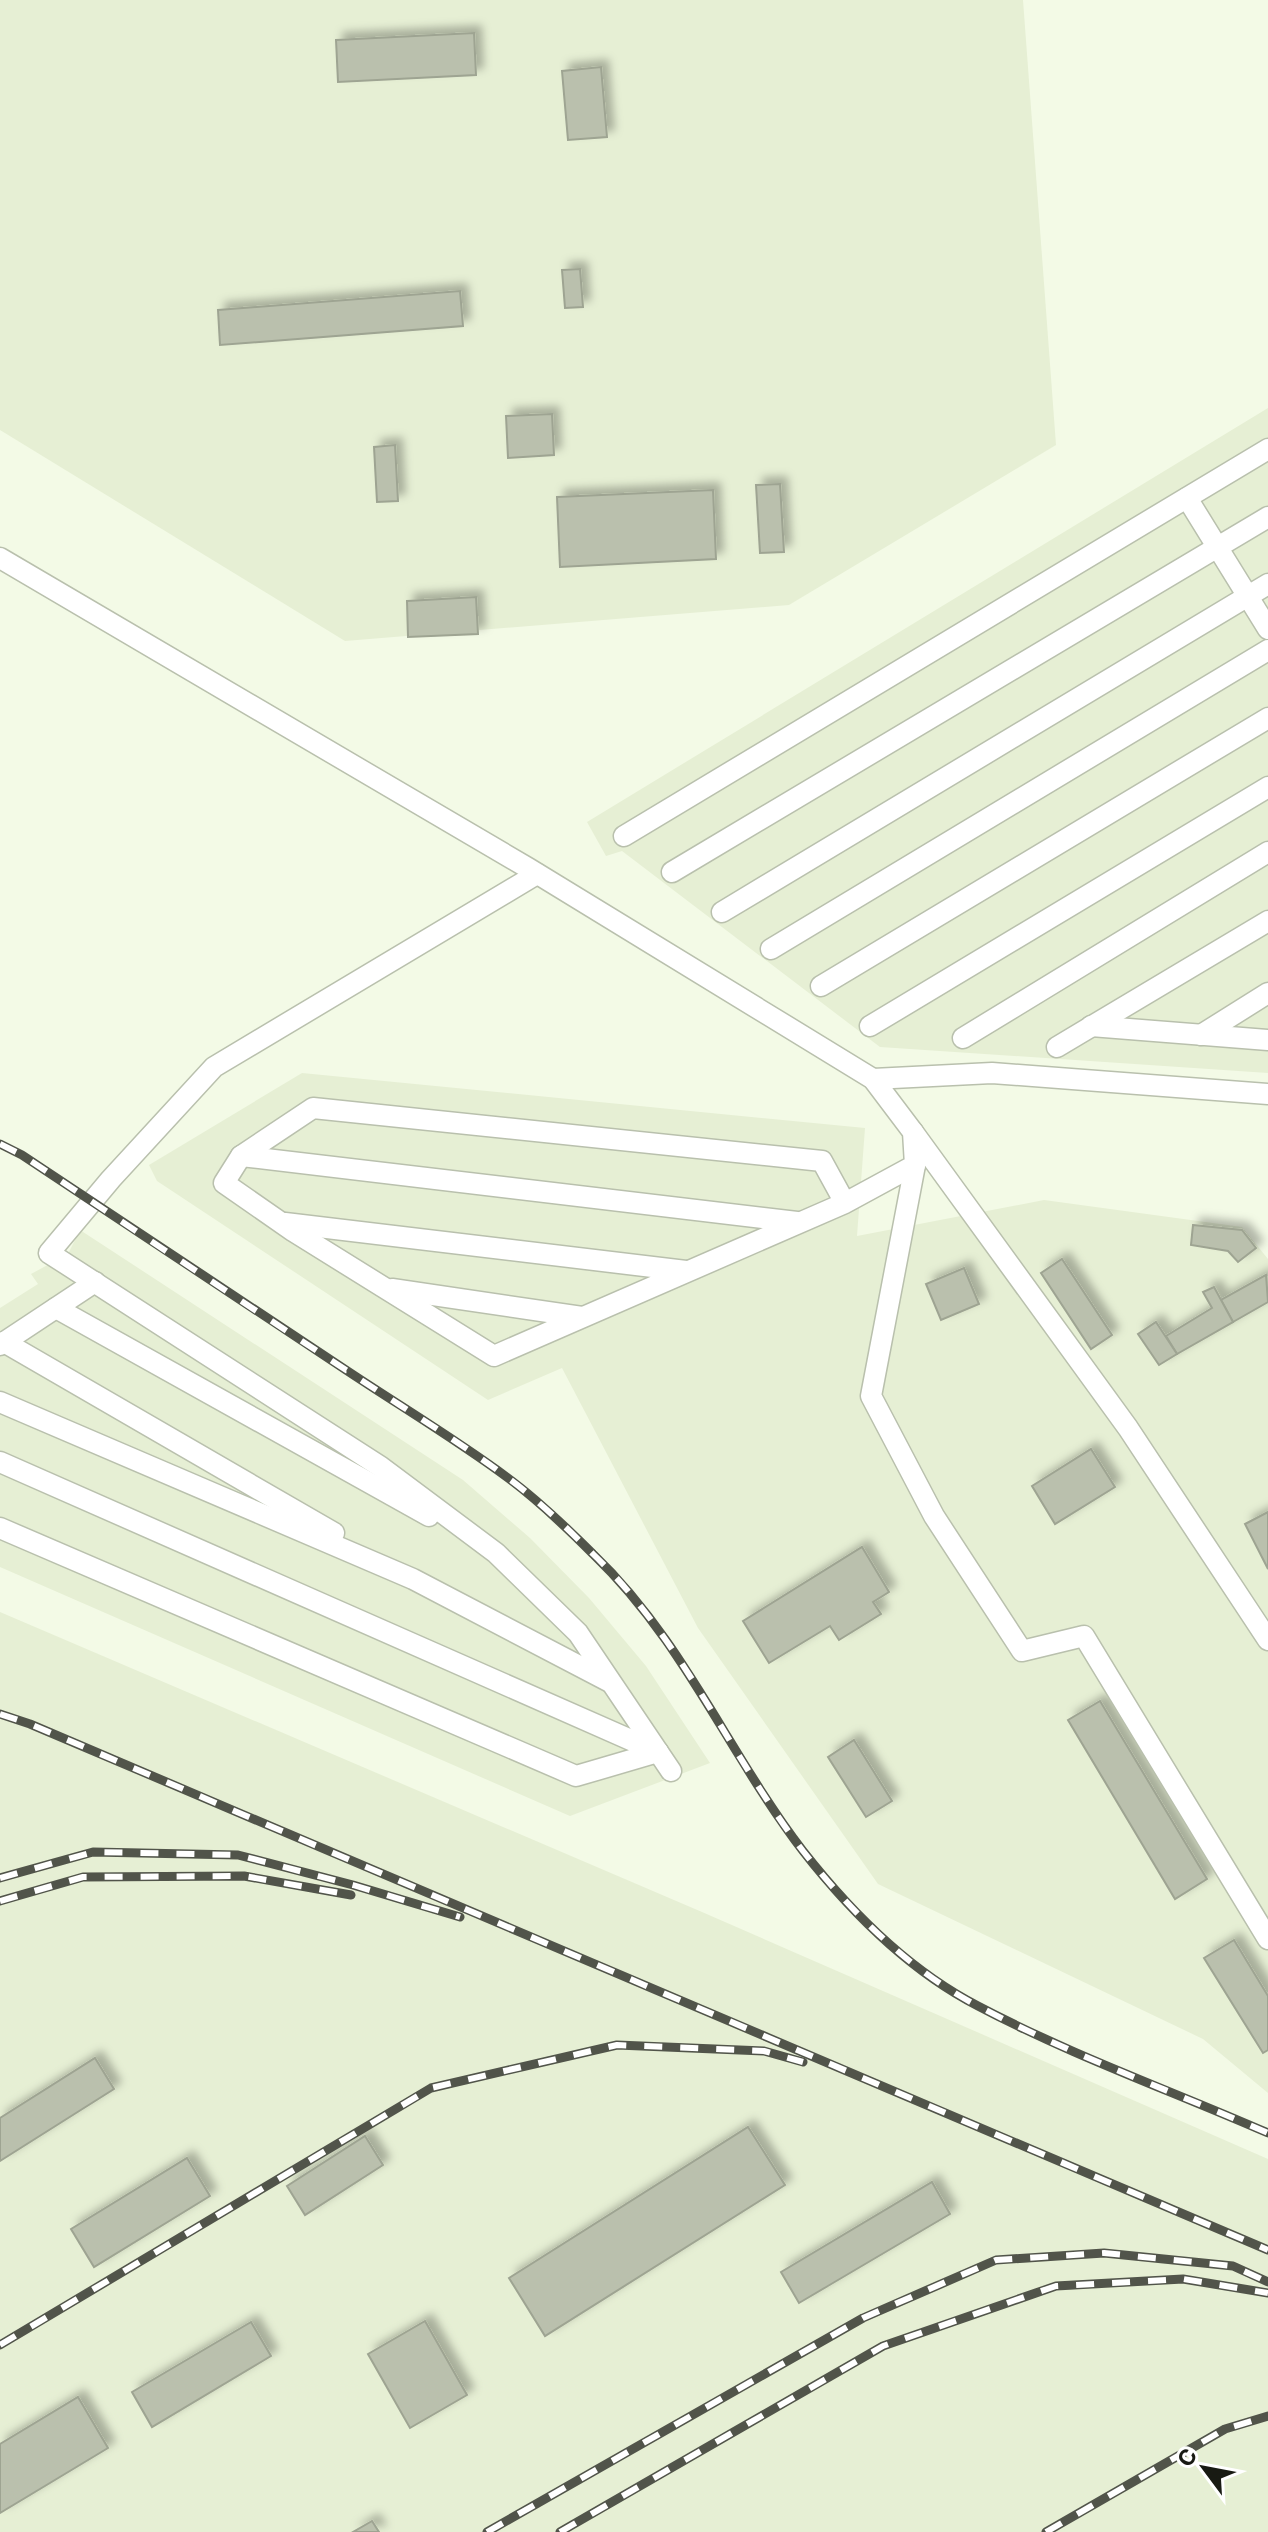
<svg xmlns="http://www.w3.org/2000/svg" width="1268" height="2532" font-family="Inter,sans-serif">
	<defs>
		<filter id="shadow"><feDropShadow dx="7" dy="-7" stdDeviation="4" flood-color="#0004"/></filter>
	</defs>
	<rect width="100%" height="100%" fill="#f3fae6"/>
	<g fill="#e6efd4">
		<path d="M0 0H1023L1056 445 789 605 345 641 0 430Z"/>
		<path d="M1268 408V1073L880 1047 622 851 606 856 587 822Z"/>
		<path d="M302 1073 865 1128 857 1236 1044 1200 1242 1227 1268 1259V2093L1203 2039 878 1884 698 1628 562 1368 488 1400 157 1181 149 1165Z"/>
		<path d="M80 1230 463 1480 530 1538 589 1598 646 1666 710 1763 570 1816 0 1567V1308L38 1284 31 1274 68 1254Z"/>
		<path d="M0 1612 702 1912 1268 2159V2532H0Z"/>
	</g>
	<g fill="#bac0ad" stroke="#9ea492" stroke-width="2" filter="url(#shadow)">
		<path d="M474 33 476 75 338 82 336 40Z"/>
		<path d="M601 67 607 137 568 140 562 71Z"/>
		<path d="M580 269 583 307 565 308 562 270Z"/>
		<path d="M460 291 463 326 220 345 218 310Z"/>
		<path d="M552 414 554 455 508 458 506 416Z"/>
		<path d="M395 445 398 501 377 502 374 447Z"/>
		<path d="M780 484 784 552 760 553 756 485Z"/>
		<path d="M713 490 716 559 560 567 557 497Z"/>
		<path d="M476 597 478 634 408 637 407 601Z"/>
		<path d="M1193 1225 1242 1230 1256 1248 1238 1262 1228 1251 1191 1245Z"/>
		<path d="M1062 1259 1112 1335 1091 1349 1041 1273Z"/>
		<path d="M964 1268 979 1304 941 1320 926 1284Z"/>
		<path d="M1266 1275 1268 1302 1233 1322 1221 1300Z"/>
		<path d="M1214 1287 1233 1322 1177 1354 1166 1336 1212 1308 1203 1292Z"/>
		<path d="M1156 1322 1177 1354 1159 1365 1138 1334Z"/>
		<path d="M1091 1449 1115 1487 1055 1524 1032 1486Z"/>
		<path d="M1268 1512V1569L1245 1524Z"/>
		<path d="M862 1547 889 1592 873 1602 881 1614 839 1640 830 1626 769 1663 743 1621Z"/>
		<path d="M1100 1701 1207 1879 1175 1899 1068 1720Z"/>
		<path d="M854 1740 892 1801 866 1817 828 1757Z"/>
		<path d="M1234 1940 1268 1996V2050L1263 2053 1204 1958Z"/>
		<path d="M95 2058 114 2089 0 2161V2118Z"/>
		<path d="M748 2127 785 2185 545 2336 509 2278Z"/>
		<path d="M365 2136 383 2165 305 2215 287 2186Z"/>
		<path d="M187 2158 210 2196 94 2267 71 2229Z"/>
		<path d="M932 2182 950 2214 799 2303 781 2272Z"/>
		<path d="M425 2321 467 2395 410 2428 368 2354Z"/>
		<path d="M251 2322 271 2356 152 2427 132 2392Z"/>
		<path d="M78 2397 108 2448 0 2513V2444Z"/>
		<path d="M372 2521 379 2532H353Z"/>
	</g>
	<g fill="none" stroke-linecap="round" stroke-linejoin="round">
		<g stroke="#b9c0ad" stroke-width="23">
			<g id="minor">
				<path d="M1187 498 1268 629"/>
				<path d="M0 558 528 868 873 1079 913 1132 915 1165 845 1203 494 1356 293 1231 224 1183 241 1156 313 1108 822 1161 845 1203"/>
				<path d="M624 836 1268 449"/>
				<path d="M672 872 1268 517"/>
				<path d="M537 874 214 1067 111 1179 49 1253 381 1467 496 1553 578 1633 671 1771"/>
				<path d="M722 912 1268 584"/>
				<path d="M771 949 1268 650"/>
				<path d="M821 986 1268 718"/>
				<path d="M870 1026 1268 787"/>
				<path d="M1091 1026 1268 1040"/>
				<path d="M1201 1035 1268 993"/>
				<path d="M963 1038 1268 852"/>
				<path d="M1057 1047 1268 921"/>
				<path d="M873 1079 992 1073 1268 1094"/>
				<path d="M913 1132 1128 1428 1268 1640"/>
				<path d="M241 1156 797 1222"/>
				<path d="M915 1165 871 1396 934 1516 1022 1651 1084 1636 1268 1939"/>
				<path d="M285 1223 686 1271"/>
				<path d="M392 1289 582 1317"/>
				<path d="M56 1308 429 1516"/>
				<path d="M4 1342 334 1533"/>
				<path d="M0 1345 95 1282"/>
				<path d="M0 1402 413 1579 608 1681"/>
				<path d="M0 1462 658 1752"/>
				<path d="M0 1528 576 1776 658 1752"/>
			</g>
		</g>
		<use href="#minor" stroke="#fff" stroke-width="20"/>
		<g stroke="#51544a" stroke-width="9">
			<g id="rail">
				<path d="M0 1144 22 1155C130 1227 238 1299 346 1370 400 1406 457 1440 508 1478 538 1500 567 1528 593 1554 684 1641 728 1753 803 1851 850 1911 910 1971 978 2006 1071 2055 1172 2091 1268 2133"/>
				<path d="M0 1714 30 1724 1268 2250"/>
				<path d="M0 1878 93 1852 238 1855 353 1885 460 1917"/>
				<path d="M0 1901 83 1877 244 1876 351 1895"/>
				<path d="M0 2345 431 2088 617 2045 764 2051 803 2062"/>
				<path d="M487 2532 863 2318 996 2260 1104 2253 1233 2266 1268 2282"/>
				<path d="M560 2532 883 2346 1056 2286 1183 2279 1268 2293"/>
				<path d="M1046 2532 1225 2429 1268 2416"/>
			</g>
		</g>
		<use href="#rail" stroke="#fff" stroke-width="6" stroke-dasharray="18" stroke-linecap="butt"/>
	</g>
	<g transform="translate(1204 2468) rotate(302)" stroke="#ffffff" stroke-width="6" paint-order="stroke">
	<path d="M0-6L14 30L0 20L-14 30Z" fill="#181a13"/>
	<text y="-12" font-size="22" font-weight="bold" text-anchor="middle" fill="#181a13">С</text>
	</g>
</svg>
